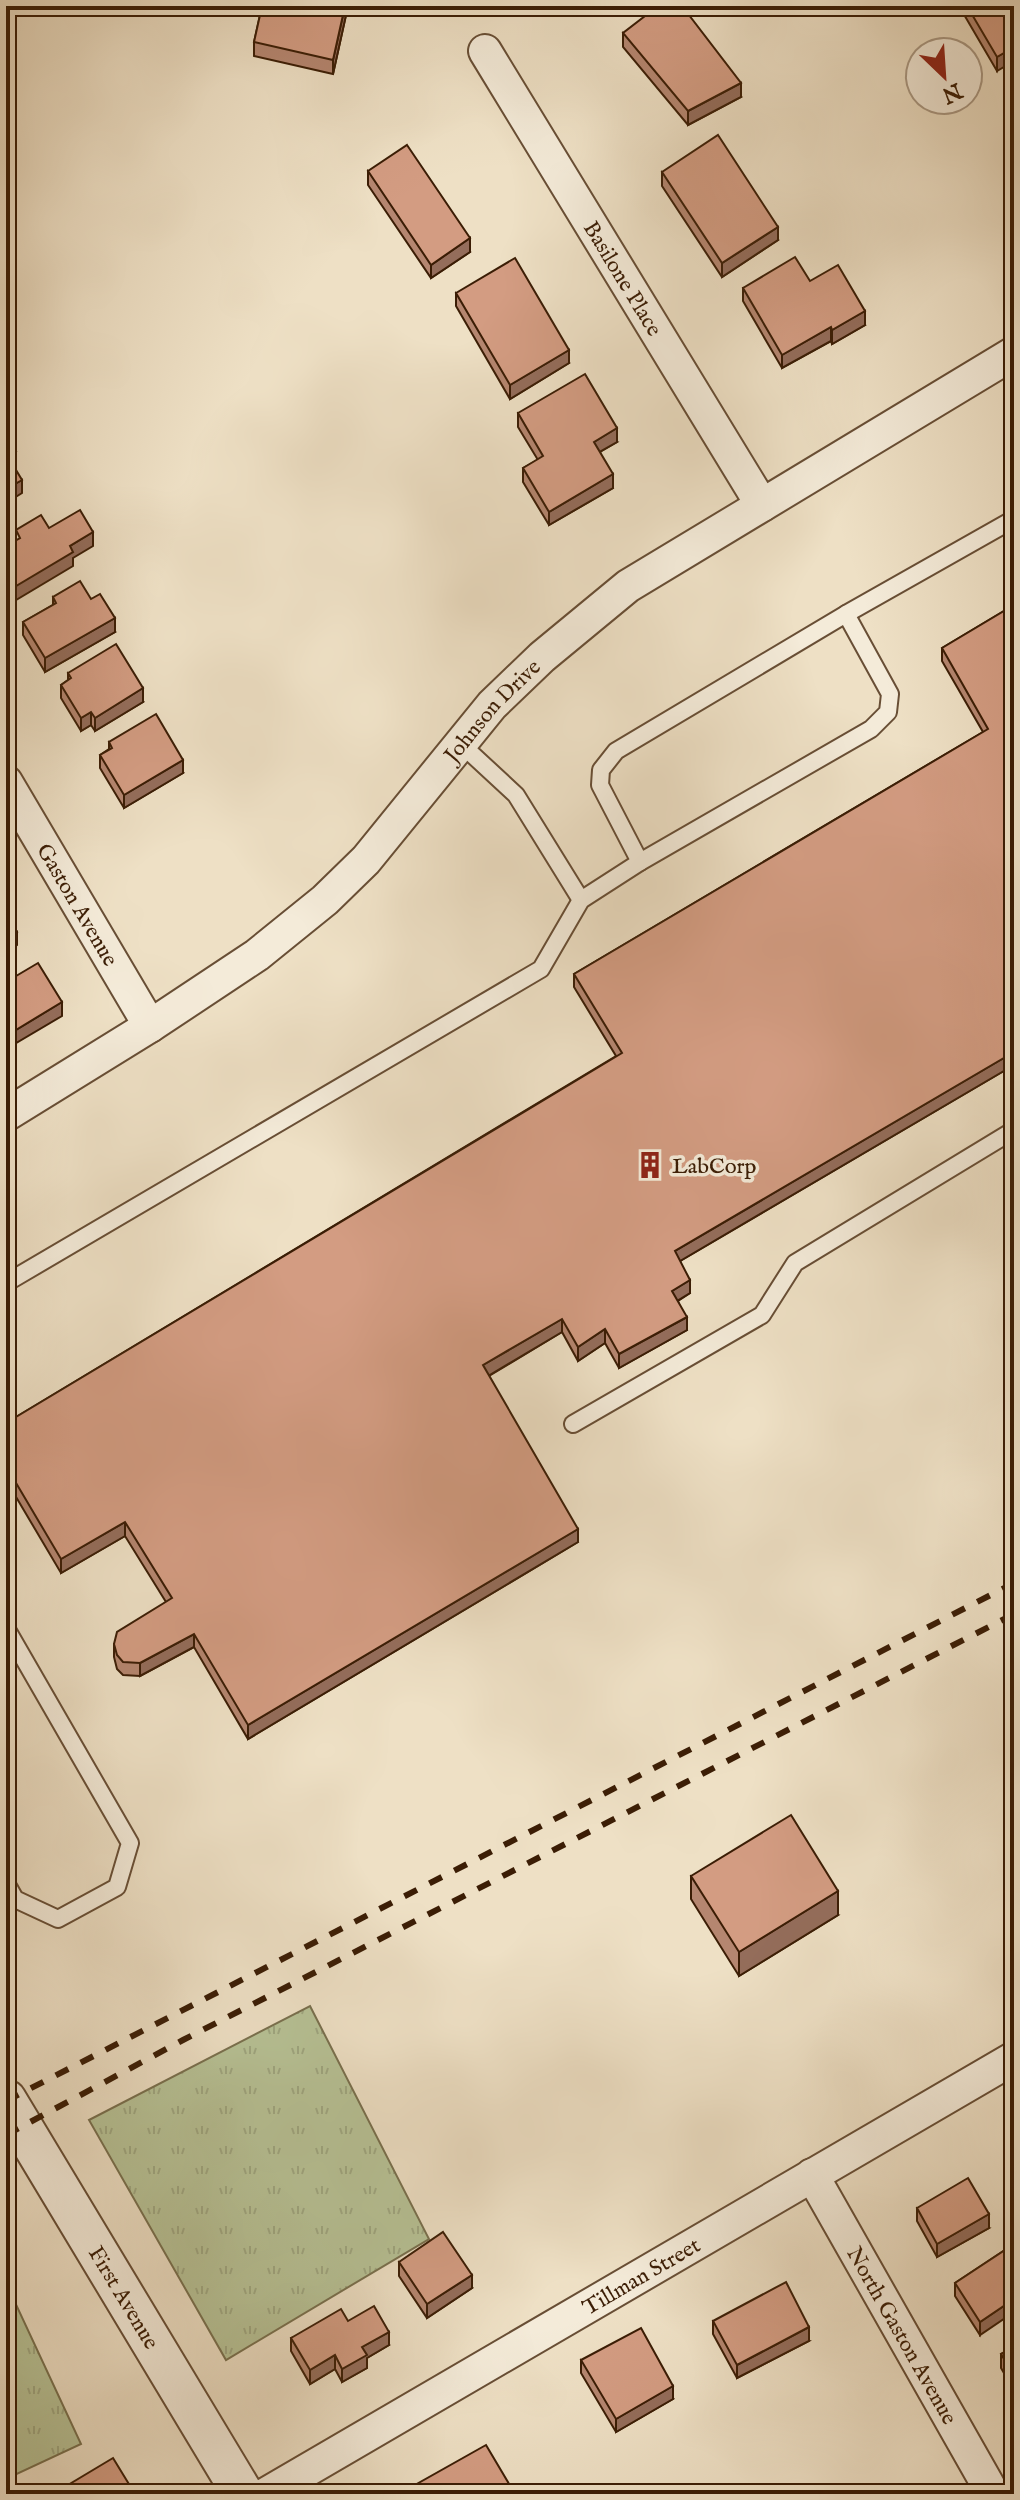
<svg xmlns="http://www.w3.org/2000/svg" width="1020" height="2500" font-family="'IM FELL English',serif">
	<defs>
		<pattern id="park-tufts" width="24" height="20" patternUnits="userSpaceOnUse" patternTransform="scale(2)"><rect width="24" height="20" fill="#b7c296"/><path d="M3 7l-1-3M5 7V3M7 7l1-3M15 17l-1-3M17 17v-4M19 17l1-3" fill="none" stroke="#9ea680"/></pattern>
	</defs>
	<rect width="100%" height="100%" fill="#eee0c5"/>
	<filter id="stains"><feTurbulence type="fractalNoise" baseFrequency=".0025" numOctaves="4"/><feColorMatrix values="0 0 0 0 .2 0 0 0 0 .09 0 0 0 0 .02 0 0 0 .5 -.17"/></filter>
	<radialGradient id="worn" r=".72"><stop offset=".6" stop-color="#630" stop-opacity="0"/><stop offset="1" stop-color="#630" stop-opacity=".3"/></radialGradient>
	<g fill="url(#park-tufts)" stroke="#79704e" stroke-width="2">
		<path d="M310 2006 429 2239 226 2360 89 2120Z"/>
		<path d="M6 2283 81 2444 6 2479Z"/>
	</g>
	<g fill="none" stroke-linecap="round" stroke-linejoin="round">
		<g stroke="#684e35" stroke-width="20">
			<g id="service">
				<path d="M461 744 516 795 581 900"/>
				<path d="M640 862 871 729 888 712 890 694 846 614"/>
				<path d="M6 1283 541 969 581 900 640 862 600 785 601 770 616 751 846 614 1014 519"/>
				<path d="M573 1424 762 1315 795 1263 1014 1130"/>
				<path d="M6 1628 130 1843 117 1887 58 1919 15 1899 6 1883"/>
			</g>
		</g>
		<g stroke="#684e35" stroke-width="36">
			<g id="minor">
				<path id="s1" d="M485 51 762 505"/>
				<path id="s2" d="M6 782 150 1026"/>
				<path id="s3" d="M6 1115 150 1026 257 955 325 900 366 860 492 705 542 657 628 586 1014 353"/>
				<path id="s4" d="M812 2175 993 2494"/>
				<path id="s5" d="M266 2494 1014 2058"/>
			</g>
		</g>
		<g stroke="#684e35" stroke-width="44">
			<g id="tertiary">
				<path id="s6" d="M6 2100 243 2494"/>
			</g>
		</g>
		<use href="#service" stroke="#f4ebd9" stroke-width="16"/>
		<use href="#minor" stroke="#f4ebd9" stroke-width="32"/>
		<use href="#tertiary" stroke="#f4ebd9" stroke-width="40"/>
		<g stroke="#3b1d05" stroke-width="6" stroke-dasharray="14 14" stroke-linecap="butt">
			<path d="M6 2101 1014 1583"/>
			<path d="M6 2135 183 2040 1014 1614"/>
		</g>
	</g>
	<g fill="#b58670" stroke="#3b1d05" stroke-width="2">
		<path d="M262 6H348L333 74 254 56V42Z"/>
		<path d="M959 6H1014L997 71Z"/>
		<path d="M623 33 741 97 688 125 623 47Z"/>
		<path d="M368 171 470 252 431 278 368 185Z"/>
		<path d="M662 172 778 240 722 277 662 186Z"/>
		<path d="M810 281 865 325 832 344 831 341 782 368 743 301V288Z"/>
		<path d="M456 293 569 363 510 399 456 306Z"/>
		<path d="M518 413 617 442 600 452 613 488 549 525 523 482V468L538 460 518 427Z"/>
		<path d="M53 597 115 632 45 672 23 635V622L53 605Z"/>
		<path d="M1014 605V1065L680 1261 690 1293 678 1301 687 1330 619 1368 605 1343 578 1361 562 1332 489 1376 578 1542 248 1739 194 1647 140 1676 123 1675 117 1669 114 1657V1644L166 1602 125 1536 61 1573 6 1480V1423L616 1056 574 987V974L983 732 942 661V648Z"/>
		<path d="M68 673 143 702 95 731 91 725 81 731 61 698V685L68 680Z"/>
		<path d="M109 742 183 773 124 808 100 768V755L109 749Z"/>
		<path d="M691 1876 838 1915 739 1976 691 1899Z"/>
		<path d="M917 2208 989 2228 937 2257 917 2221Z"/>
		<path d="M1005 2250 980 2335 955 2296V2283Z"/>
		<path d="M399 2262 472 2288 427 2318 399 2276Z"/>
		<path d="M348 2321 389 2345 367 2358V2368L342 2382 335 2369 310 2384 291 2351V2338Z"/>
		<path d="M713 2321 809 2341 737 2378 713 2334Z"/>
		<path d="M1014 2347V2390L1001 2368V2354Z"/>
		<path d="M581 2360 673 2399 616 2432 581 2373Z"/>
	</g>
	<g fill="#946d5b" stroke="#3b1d05" stroke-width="2">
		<path d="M345 6H348L333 74V60Z"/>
		<path d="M1014 47V61L997 71V57Z"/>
		<path d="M741 83V97L688 125V111Z"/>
		<path d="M778 227V240L722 277V263Z"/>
		<path d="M470 238V252L431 278V265Z"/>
		<path d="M865 311V325L832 344V330Z"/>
		<path d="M831 327V341L782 368V355Z"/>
		<path d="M569 350V363L510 399V385Z"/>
		<path d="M9 383V396L6 398V385Z"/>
		<path d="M617 428V442L594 455V442Z"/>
		<path d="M16 451V464L7 469V455Z"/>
		<path d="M613 474V488L549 525V512Z"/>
		<path d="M22 480V493L6 503V489Z"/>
		<path d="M93 532V546L73 558V566L6 606V592L70 546Z"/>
		<path d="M115 618V632L45 672V658Z"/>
		<path d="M143 688V702L95 731V718Z"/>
		<path d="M91 712V725L81 731V718Z"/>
		<path d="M183 760V773L124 808V795Z"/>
		<path d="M17 932V945L6 953V940Z"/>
		<path d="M62 1002V1016L6 1049V1036Z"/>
		<path d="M1014 1052V1065L675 1264V1251Z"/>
		<path d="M690 1280V1293L672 1304V1291Z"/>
		<path d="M687 1317V1330L619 1368V1354Z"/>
		<path d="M562 1319V1332L483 1379V1365Z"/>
		<path d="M605 1329V1343L578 1361V1347Z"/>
		<path d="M125 1522V1536L61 1573V1559Z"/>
		<path d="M578 1529V1542L248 1739V1725Z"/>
		<path d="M194 1634V1647L140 1676V1663Z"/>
		<path d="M838 1891V1915L739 1976V1952Z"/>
		<path d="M989 2214V2228L937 2257V2244Z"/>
		<path d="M472 2275V2288L427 2318V2304Z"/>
		<path d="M1014 2299V2312L980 2335V2322Z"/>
		<path d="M809 2327V2341L737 2378V2365Z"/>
		<path d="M389 2332V2345L367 2358V2368L342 2382V2369L362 2347Z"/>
		<path d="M335 2355V2369L310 2384V2370Z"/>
		<path d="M673 2386V2399L616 2432V2419Z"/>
	</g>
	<g fill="#d39c82" stroke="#3b1d05" stroke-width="2">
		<path d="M262 6H345L333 60 254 42Z"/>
		<path d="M658 6H682L741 83 688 111 623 33Z"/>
		<path d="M967 6H1014V47L997 57Z"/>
		<path d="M718 135 778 227 722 263 662 172Z"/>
		<path d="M407 145 470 238 431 265 368 171Z"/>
		<path d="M795 257 810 281 838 265 865 311 832 330 831 327 782 355 743 288Z"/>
		<path d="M515 258 569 350 510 385 456 293Z"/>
		<path d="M585 374 617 428 594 442 613 474 549 512 523 468 543 456 518 413Z"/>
		<path d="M6 434 16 451 7 455 22 480 6 489Z"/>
		<path d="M80 510 93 532 70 546 73 552 6 592V546L20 538 16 530 41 515 49 528Z"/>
		<path d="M80 581 91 599 100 594 115 618 45 658 23 622 56 603 53 597Z"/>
		<path d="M1014 605V1052L675 1251 690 1280 672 1291 687 1317 619 1354 605 1329 578 1347 562 1319 483 1365 578 1529 248 1725 194 1634 140 1663 123 1662 117 1655 114 1644 117 1632 172 1598 125 1522 61 1559 6 1466V1423L622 1053 574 974 988 729 942 648Z"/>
		<path d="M116 644 143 688 95 718 91 712 81 718 61 685 71 678 68 673Z"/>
		<path d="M156 714 183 760 124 795 100 755 112 748 109 742Z"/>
		<path d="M6 918 17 932 6 940Z"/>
		<path d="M38 963 62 1002 6 1036V982Z"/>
		<path d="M791 1815 838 1891 739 1952 691 1876Z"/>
		<path d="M968 2178 989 2214 937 2244 917 2208Z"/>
		<path d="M443 2232 472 2275 427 2304 399 2262Z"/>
		<path d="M1005 2250 1014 2264V2299L980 2322 955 2283Z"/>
		<path d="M786 2282 809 2327 737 2365 713 2321Z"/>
		<path d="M374 2306 389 2332 362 2347 367 2355 342 2369 335 2355 310 2370 291 2338 341 2309 348 2321Z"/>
		<path d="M641 2328 673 2386 616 2419 581 2360Z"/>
		<path d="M1014 2347V2376L1001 2354Z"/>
		<path d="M486 2445 515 2494H399Z"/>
		<path d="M113 2458 135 2494H53Z"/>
	</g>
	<defs>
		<g id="building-bare" transform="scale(2.16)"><path d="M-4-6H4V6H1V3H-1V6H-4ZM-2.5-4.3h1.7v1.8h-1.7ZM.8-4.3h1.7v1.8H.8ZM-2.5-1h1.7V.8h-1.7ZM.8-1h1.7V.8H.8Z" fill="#8f2418" stroke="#f4ebd9" stroke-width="2.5" paint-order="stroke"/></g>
	</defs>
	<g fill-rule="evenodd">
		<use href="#building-bare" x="650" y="1165"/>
	</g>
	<g text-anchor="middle" stroke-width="7" stroke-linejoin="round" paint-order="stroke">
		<g font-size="22" fill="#3b1d05" stroke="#f4ebd9">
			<text dy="8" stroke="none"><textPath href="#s1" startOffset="266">Basilone Place</textPath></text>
			<text dy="8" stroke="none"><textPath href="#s3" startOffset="638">Johnson Drive</textPath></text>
			<text dy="8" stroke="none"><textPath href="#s2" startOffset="142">Gaston Avenue</textPath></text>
			<text dy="8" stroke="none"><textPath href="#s5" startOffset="434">Tillman Street</textPath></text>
			<text dy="8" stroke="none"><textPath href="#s6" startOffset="230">First Avenue</textPath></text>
			<text dy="8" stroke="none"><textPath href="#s4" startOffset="184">North Gaston Avenue</textPath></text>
		</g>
		<g font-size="22" fill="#3b1d05" stroke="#f4ebd9" text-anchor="start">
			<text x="672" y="1173">LabCorp</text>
		</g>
	</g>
	<rect width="1020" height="2500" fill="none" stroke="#eee0c5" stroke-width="32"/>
	<rect x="8" y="8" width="1004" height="2484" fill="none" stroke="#3b1d05" stroke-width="4"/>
	<rect x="16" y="16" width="988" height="2468" fill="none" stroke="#3b1d05" stroke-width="2"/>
	<g transform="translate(944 76) rotate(155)"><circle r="38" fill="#f4ebd9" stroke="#aa9984" stroke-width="2"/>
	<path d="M0-6L14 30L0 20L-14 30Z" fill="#8f2418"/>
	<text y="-12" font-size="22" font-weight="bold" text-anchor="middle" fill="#3b1d05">N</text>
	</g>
	<rect width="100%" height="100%" filter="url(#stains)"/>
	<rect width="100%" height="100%" fill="url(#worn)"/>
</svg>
